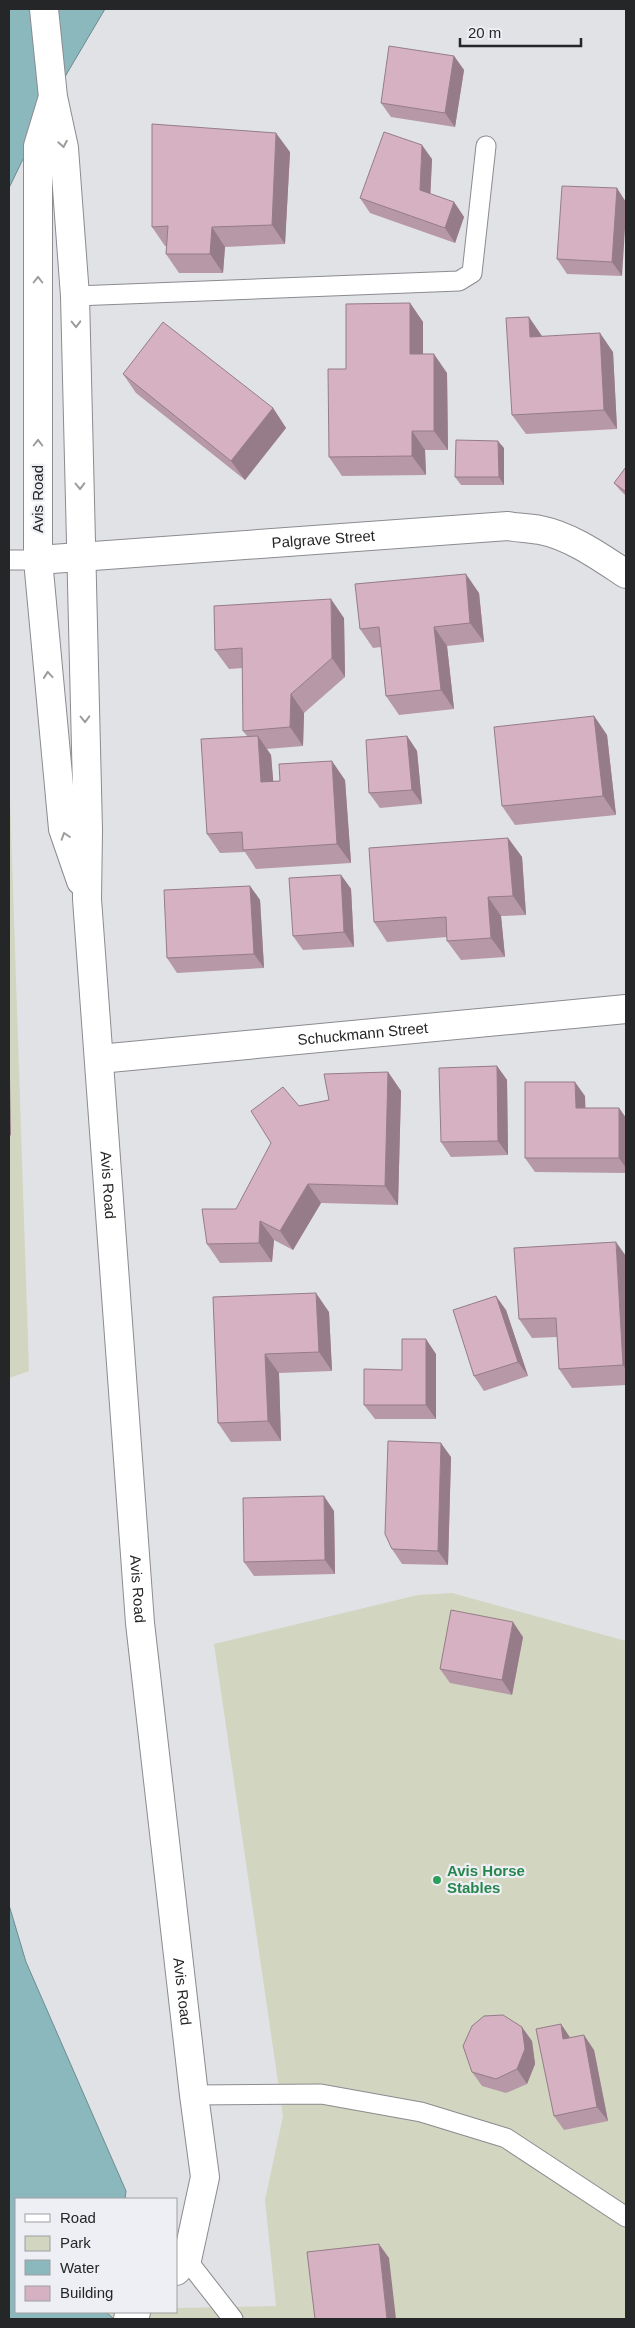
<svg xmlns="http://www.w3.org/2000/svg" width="635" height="2328" font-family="Arial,sans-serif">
	<rect width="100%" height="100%" fill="#e1e2e6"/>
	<g fill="#d2d5bf">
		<path d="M9 769 29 1371 9 1378Z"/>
		<path d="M452 1593 626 1641V2319H93L101 2312H176V2308L276 2306 265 2200 283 2116 214 1644 418 1595Z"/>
	</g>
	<g fill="#8bb8bd" stroke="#6c8c90">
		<path d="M9 9H105L53 97 9 188Z"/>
		<path d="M9 1905 26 1962 126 2191 125 2199H16V2312H106L114 2319H9Z"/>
	</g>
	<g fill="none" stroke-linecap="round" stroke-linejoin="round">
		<g stroke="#8b8b90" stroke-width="21">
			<g id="lane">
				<path d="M75 296 459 281 472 273 486 146"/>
				<path d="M9 560H38"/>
				<path d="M194 2095 321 2094 421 2112 506 2138 626 2217"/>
				<path d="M187 2260 233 2319"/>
			</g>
		</g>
		<g stroke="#8b8b90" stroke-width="30">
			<g id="street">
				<path id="s1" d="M44 9 53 97 64 148 75 296 88 830 87 899 140 1623 194 2095 205 2177 187 2260 176 2271"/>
				<path d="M52 100 38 146V560L63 829 81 881"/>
				<path id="s2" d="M38 560 508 526C519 528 529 528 540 530 571 536 600 557 626 574"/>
				<path id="s3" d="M99 1059 626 1009"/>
				<path d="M128 2319 136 2312"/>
			</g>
		</g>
		<use href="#lane" stroke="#fff" stroke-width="19"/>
		<use href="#street" stroke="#fff" stroke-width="28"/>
	</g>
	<g fill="#b798a7">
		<path d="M454 56 464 70 455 127 391 117 381 103Z"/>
		<path d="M290 152 285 244 225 247 223 273H179L166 254 167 246H165L152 227Z"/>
		<path d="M432 159 430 194 454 202 464 217 455 243 370 213 360 198Z"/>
		<path d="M617 188 622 276 567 274 557 259Z"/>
		<path d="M410 303 423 322V354L447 373 448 450H425L426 475 342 476 329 457 346 369Z"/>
		<path d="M542 336 613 352 617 429 526 434 512 415Z"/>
		<path d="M123 374 273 408 286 428 245 480 136 393Z"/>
		<path d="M504 448V485H461L455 477Z"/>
		<path d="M626 467V496L620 490 614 483Z"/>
		<path d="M479 593 484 642 447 646 454 709 399 715 386 696 381 647 373 648 360 629Z"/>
		<path d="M344 618 345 677 304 713 303 746 267 749 271 755 273 781 345 780 351 863 256 869 245 852 220 853 207 834 247 736 243 731V668L229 669 215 650Z"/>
		<path d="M594 716 607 735 616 815 515 825 502 806Z"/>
		<path d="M407 736 417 751 422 804 380 808 369 793Z"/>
		<path d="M508 838 522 857 526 915 501 916 505 957 461 960 447 941V937L387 942 374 922Z"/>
		<path d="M341 875 351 889 354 947 303 950 293 936Z"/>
		<path d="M250 886 260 900 264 968 177 973 167 958Z"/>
		<path d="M497 1066 507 1080 508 1155 451 1157 441 1142Z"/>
		<path d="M388 1072 401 1091 398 1205 321 1203 293 1250 274 1240 272 1262 220 1263 207 1244 236 1209 299 1106 329 1100Z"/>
		<path d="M585 1096V1108H619L626 1118V1173L535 1172 525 1158Z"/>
		<path d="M626 1256V1385L572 1388 559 1369 557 1337 532 1338 519 1319Z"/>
		<path d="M213 1297 329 1312 332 1371 279 1373 281 1441 231 1442 218 1423Z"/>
		<path d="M506 1310 528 1376 484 1391 474 1376Z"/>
		<path d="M436 1354V1419H375L364 1405 402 1370Z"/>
		<path d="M451 1457 448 1565 402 1564 392 1549Z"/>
		<path d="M334 1511 335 1574 254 1576 244 1562Z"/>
		<path d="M523 1637 512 1695 450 1683 440 1669Z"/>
		<path d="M561 2024 570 2038 594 2050 608 2121 564 2130 554 2116Z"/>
		<path d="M532 2041 535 2064 527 2084 506 2093 482 2086 472 2072Z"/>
	</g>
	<g fill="#957c88">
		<path d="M454 56 464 70 455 127 445 113Z"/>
		<path d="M276 133 290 152 285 244 272 225Z"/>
		<path d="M422 145 432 159 430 204 420 190Z"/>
		<path d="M617 188 626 202V214L622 276 612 262Z"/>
		<path d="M454 202 464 217 455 243 445 228Z"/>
		<path d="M212 227 225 247 223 273 210 254Z"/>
		<path d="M410 303 423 322V373L410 354Z"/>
		<path d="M529 317 542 336 543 356 530 337Z"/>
		<path d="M600 333 613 352 617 429 604 410Z"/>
		<path d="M434 354 447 373 448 450 434 431Z"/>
		<path d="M273 408 286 428 245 480 231 461Z"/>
		<path d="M412 431 425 450 426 475 412 456Z"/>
		<path d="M498 441 504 448V485L499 477Z"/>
		<path d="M466 574 479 593 484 642 470 623Z"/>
		<path d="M331 599 344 618 345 677 332 658Z"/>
		<path d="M434 627 447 646 454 709 441 690Z"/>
		<path d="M291 694 304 713 303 746 290 727Z"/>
		<path d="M594 716 607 735 616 815 603 796Z"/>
		<path d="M258 736 271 755 275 801 261 782Z"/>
		<path d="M407 736 417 751 422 804 412 790Z"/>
		<path d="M332 761 345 780 351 863 337 844Z"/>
		<path d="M508 838 522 857 526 915 513 896Z"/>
		<path d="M341 875 351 889 354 947 344 932Z"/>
		<path d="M250 886 260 900 264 968 254 954Z"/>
		<path d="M488 897 501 916 505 957 491 938Z"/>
		<path d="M497 1066 507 1080 508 1155 498 1141Z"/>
		<path d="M388 1072 401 1091 398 1205 385 1186Z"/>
		<path d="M9 1077 10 1078 11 1136 9 1133Z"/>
		<path d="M575 1082 585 1096 586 1122 576 1108Z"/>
		<path d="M619 1108 626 1118V1168L619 1158Z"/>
		<path d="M308 1184 321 1203 293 1250 280 1231Z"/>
		<path d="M260 1221 274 1240 272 1262 259 1243Z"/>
		<path d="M616 1242 626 1256V1370L623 1365Z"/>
		<path d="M316 1293 329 1312 332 1371 319 1352Z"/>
		<path d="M496 1296 506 1310 528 1376 518 1362Z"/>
		<path d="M426 1339 436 1354V1419L426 1405Z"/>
		<path d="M265 1354 279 1373 281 1441 268 1421Z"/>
		<path d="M441 1443 451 1457 448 1565 438 1551Z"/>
		<path d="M324 1496 334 1511 335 1574 325 1560Z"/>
		<path d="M513 1622 523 1637 512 1695 502 1680Z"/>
		<path d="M561 2024 571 2039H563Z"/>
		<path d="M522 2027 532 2041 535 2064 527 2084 517 2069Z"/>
		<path d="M584 2035 594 2050 608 2121 597 2107Z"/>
		<path d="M379 2244 389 2258 396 2319H387Z"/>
	</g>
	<g fill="#d5b1c2" stroke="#957c88">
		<path d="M389 46 454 56 445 113 381 103Z"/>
		<path d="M152 124 276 133 272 225 212 227 210 254H166L168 226 152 227Z"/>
		<path d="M384 132 422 145 420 190 454 202 445 228 360 198Z"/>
		<path d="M562 186 617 188 612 262 557 259Z"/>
		<path d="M410 303V354H434V431H412V456L329 457 328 369H346V304Z"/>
		<path d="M529 317 530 337 600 333 604 410 512 415 506 318Z"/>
		<path d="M163 322 273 408 231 461 123 374Z"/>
		<path d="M456 440 498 441 499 477H455Z"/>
		<path d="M626 467V492L614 483Z"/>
		<path d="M466 574 470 623 434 627 441 690 386 696 379 627 360 629 355 584Z"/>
		<path d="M331 599 332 658 291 694 290 727 243 731 242 648 215 650 214 606Z"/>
		<path d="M594 716 603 796 502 806 494 727Z"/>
		<path d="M258 736 261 782 280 781 279 764 332 761 337 844 243 850 242 832 207 834 201 739Z"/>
		<path d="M407 736 412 790 369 793 366 740Z"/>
		<path d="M508 838 513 896 488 897 491 938 447 941 446 917 374 922 369 848Z"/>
		<path d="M341 875 344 932 293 936 289 878Z"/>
		<path d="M250 886 254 954 167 958 164 890Z"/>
		<path d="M497 1066 498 1141 441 1142 439 1068Z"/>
		<path d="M388 1072 385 1186 308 1184 280 1231 260 1221 259 1243 207 1244 202 1209H236L271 1143 251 1111 283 1087 299 1106 329 1100 324 1074Z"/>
		<path d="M525 1082H575L576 1108H619V1158H525Z"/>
		<path d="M616 1242 623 1365 559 1369 556 1318 519 1319 514 1248Z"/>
		<path d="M316 1293 319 1352 265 1354 268 1421 218 1423 213 1297Z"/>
		<path d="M496 1296 518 1362 474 1376 453 1310Z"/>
		<path d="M402 1339H426V1405H364V1369L402 1370Z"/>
		<path d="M388 1441 441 1443 438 1551 392 1549 385 1534Z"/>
		<path d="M324 1496 325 1560 244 1562 243 1498Z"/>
		<path d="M451 1610 513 1622 502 1680 440 1669Z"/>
		<path d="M503 2015 522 2027 525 2049 517 2069 496 2079 472 2072 463 2046 472 2026 484 2016Z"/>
		<path d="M561 2024 563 2039 584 2035 597 2107 554 2116 536 2029Z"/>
		<path d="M379 2244 387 2319H315L307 2252Z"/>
	</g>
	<defs><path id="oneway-chevron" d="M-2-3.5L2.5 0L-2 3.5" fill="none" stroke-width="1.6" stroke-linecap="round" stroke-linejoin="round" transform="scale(1.25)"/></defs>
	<g stroke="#9d9d9e">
		<use href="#oneway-chevron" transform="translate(63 144) rotate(80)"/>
		<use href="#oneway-chevron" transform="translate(38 280) rotate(-90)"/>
		<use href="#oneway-chevron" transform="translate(76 324) rotate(89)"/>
		<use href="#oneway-chevron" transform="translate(38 443) rotate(-90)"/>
		<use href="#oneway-chevron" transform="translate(80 486) rotate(89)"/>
		<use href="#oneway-chevron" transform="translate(48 675) rotate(-95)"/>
		<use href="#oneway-chevron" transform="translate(85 719) rotate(89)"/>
		<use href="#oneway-chevron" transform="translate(65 836) rotate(-108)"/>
	</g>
	<circle fill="#2e9e5b" stroke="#eeeff4" stroke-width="2" cx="437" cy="1880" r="5"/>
	<g text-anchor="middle" stroke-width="4.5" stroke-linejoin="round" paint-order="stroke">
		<g font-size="15" fill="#252627" stroke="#eeeff4">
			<text transform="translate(38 499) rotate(-90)" y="5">Avis Road</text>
			<text dy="5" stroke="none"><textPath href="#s2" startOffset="286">Palgrave Street</textPath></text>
			<text dy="5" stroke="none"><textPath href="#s3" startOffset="265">Schuckmann Street</textPath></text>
			<text dy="5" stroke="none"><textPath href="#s1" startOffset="1179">Avis Road</textPath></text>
			<text dy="5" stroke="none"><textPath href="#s1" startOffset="1584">Avis Road</textPath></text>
			<text dy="5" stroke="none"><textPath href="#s1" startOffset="1989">Avis Road</textPath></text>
		</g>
		<g font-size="15" font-weight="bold" fill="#27864d" stroke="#eeeff4" text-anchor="start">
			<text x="447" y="1876">Avis Horse<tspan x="447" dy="17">Stables</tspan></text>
		</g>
	</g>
	<rect width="635" height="2328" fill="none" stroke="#252627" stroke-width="20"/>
	<rect x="15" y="2198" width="162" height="115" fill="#eeeff4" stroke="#9e9fa2"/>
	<rect x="25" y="2214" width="25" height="8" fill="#ffffff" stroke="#9e9fa2"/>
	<text x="60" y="2223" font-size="15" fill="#252627">Road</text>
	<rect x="25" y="2236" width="25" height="15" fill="#d2d5bf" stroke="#9e9fa2"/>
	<text x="60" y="2248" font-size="15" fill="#252627">Park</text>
	<rect x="25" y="2260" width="25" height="15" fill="#8bb8bd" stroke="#9e9fa2"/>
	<text x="60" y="2273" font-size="15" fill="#252627">Water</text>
	<rect x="25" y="2286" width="25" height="15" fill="#d5b1c2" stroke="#9e9fa2"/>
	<text x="60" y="2298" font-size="15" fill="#252627">Building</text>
	<path d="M460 38v8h121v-8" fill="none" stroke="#252627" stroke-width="2.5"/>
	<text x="468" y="38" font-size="15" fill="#252627" stroke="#eeeff4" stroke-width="4" paint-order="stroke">20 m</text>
</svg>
